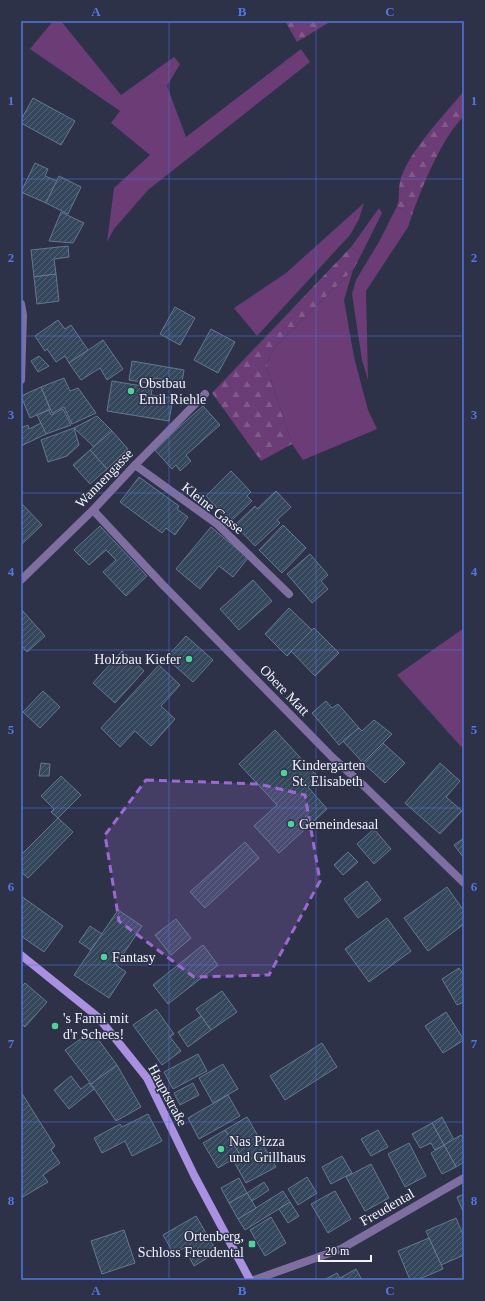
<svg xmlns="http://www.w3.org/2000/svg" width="485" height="1301" font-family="Georgia,serif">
	<defs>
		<pattern id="forest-firs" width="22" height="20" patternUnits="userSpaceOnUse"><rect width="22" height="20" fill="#6b3c75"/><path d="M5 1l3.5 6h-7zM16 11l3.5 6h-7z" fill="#81598a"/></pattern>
		<pattern id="building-hatch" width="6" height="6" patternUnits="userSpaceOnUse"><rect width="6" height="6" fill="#35475c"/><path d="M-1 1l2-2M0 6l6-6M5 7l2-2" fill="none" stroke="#536274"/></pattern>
	</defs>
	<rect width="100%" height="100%" fill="#2d3249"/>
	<g fill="#6b3c75">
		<path d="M53 21H61L121 95 174 57 180 64 167 86 186 137 301 49 310 62 148 190 114 229 107 242 114 188 150 155 111 123 120 111 30 49Z"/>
		<path d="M364 203 359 219 350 235 257 336 234 308 286 273Z"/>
		<path d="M397 206 412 215 408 227 366 291 368 380 362 360 352 294 356 280 380 240Z"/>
		<path d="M379 208 382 213 361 255 351 247Z"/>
		<path d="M353 270 344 300 354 357 368 410 377 429 303 460 292 444 267 367 270 355 276 346Z"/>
		<path d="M464 628V750L397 675Z"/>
	</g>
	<g fill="url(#forest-firs)">
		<path d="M285 21H327L328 23 297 42Z"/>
		<path d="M464 91V116C441 139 423 185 412 215L397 206C400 198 398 190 400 182 406 154 446 113 464 91Z"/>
		<path d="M351 247 361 255 353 270 276 346 270 355 267 367 292 444 261 461 212 393Z"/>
	</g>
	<g fill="url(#building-hatch)" stroke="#647890">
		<path d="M33 98 75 121 61 145 21 123V120Z"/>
		<path d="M35 163 48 169 45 176 57 181 46 203 21 192Z"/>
		<path d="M59 176 81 187 68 214 46 203Z"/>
		<path d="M61 212 84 223 73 243 49 241Z"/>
		<path d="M68 246 69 257 54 259 56 274 34 277 31 250Z"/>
		<path d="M56 274 59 301 37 304 34 277Z"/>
		<path d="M175 307 195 318 180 345 160 334Z"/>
		<path d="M58 320 65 329 71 325 88 350 69 363 65 356 56 362 47 349 45 351 35 336Z"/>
		<path d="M211 329 235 342 218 373 194 360Z"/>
		<path d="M103 340 123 369 107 380 100 368 81 380 69 363Z"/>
		<path d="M39 356 49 366 38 372 31 361Z"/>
		<path d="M132 361 184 370 182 382 154 378 151 395 173 398 169 421 107 411 112 381 148 387 149 383 129 380Z"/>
		<path d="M64 378 70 391 78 388 96 413 72 424 64 407 52 413 41 387Z"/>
		<path d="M41 387 50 409 30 418 21 396Z"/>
		<path d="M203 406 220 425 186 455 191 461 180 471 176 465 172 469 154 449Z"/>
		<path d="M63 409 71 425 46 434 37 415 49 410 51 415Z"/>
		<path d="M97 416 112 431 94 447 74 428Z"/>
		<path d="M41 423 46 434 21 446V428L28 425 29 429Z"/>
		<path d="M74 428 79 445 67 456 48 462 41 440Z"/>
		<path d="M112 431 128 449 107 469 90 450Z"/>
		<path d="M90 450 107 469 90 484 73 465Z"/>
		<path d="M231 471 251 492 247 496 252 501 230 522 206 496Z"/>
		<path d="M139 477 179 506 177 509 188 517 175 535 166 528 162 533 120 502Z"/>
		<path d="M276 491 291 507 277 520 280 523 255 546 235 525 255 506 257 509Z"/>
		<path d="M21 503 42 525 21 545Z"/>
		<path d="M283 525 306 548 282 573 259 550Z"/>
		<path d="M100 526 147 576 126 596 103 572 116 560 106 550 89 565 74 550Z"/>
		<path d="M211 527 248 558 233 577 219 566 200 589 176 569Z"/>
		<path d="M310 554 328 575 321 581 328 589 312 603 287 574Z"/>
		<path d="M253 580 272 601 239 630 220 609Z"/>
		<path d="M289 608 312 630 287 656 265 634Z"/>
		<path d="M21 609 45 636 27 652 21 645Z"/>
		<path d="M314 628 339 653 315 676 291 651Z"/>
		<path d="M186 636 213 660 193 682 166 658Z"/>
		<path d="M122 651 144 671 115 703 93 683Z"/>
		<path d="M159 665 180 685 161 706 175 719 151 746 135 731 120 747 101 728Z"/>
		<path d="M43 691 60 707 40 728 23 712Z"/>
		<path d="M326 701 332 708 338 704 359 728 339 745 312 713Z"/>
		<path d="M374 720 392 734 363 763 343 741 359 728 362 731Z"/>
		<path d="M275 730 318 777 308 787 327 809 279 853 254 826 277 805 239 764Z"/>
		<path d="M383 743 405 763 385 783 363 763Z"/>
		<path d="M41 763 50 764 49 776H39Z"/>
		<path d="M440 763 460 781 446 797 462 811 440 834 405 803Z"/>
		<path d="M61 776 81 795 58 818 51 812 54 809 41 796Z"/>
		<path d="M58 818 73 832 28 878 21 872V855Z"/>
		<path d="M374 829 391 849 374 864 357 844Z"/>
		<path d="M464 838V858L454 845Z"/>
		<path d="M245 842 259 858 205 908 190 892Z"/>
		<path d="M348 852 358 862 343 875 334 865Z"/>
		<path d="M367 881 381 900 358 918 344 899Z"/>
		<path d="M447 887 464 911V924L428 951 404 918Z"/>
		<path d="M21 896 63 926 44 952 21 936Z"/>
		<path d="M118 910 142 926 116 965 126 972 109 998 74 975Z"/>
		<path d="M387 918 411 951 369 982 345 949Z"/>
		<path d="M176 919 191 938 171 955 155 935Z"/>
		<path d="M90 926 102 934 91 950 79 942Z"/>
		<path d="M203 945 218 965 168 1004 153 985Z"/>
		<path d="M459 968 464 975V1002L457 1005 442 979Z"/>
		<path d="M25 983 47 1002 25 1027 21 1023V988Z"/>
		<path d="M222 991 237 1012 211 1030 196 1009Z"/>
		<path d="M156 1009 174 1034 170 1037 181 1051 162 1065 133 1025Z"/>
		<path d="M446 1012 464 1040 443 1053 425 1026Z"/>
		<path d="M201 1016 211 1030 188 1047 178 1032Z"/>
		<path d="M92 1031 117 1065 91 1084 65 1050Z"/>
		<path d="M322 1043 337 1067 285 1100 270 1076Z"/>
		<path d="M198 1054 207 1071 173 1089 164 1072Z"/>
		<path d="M223 1064 238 1089 213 1103 199 1078Z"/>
		<path d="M117 1065 141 1107 116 1121 91 1084Z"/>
		<path d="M71 1076 81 1089 89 1083 94 1089 69 1109 54 1090Z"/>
		<path d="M193 1083 199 1095 180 1105 174 1093Z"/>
		<path d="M21 1092 55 1146 51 1150 60 1163 43 1175 48 1182 21 1198Z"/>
		<path d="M228 1095 240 1116 199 1139 188 1118Z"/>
		<path d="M148 1114 162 1141 132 1156 125 1141 102 1153 94 1138 120 1124 122 1127Z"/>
		<path d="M247 1117 276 1167 246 1183 233 1160 240 1155 225 1130Z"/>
		<path d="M442 1117 454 1140 444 1145 432 1123Z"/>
		<path d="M432 1123 444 1145 435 1150 431 1143 420 1148 412 1134Z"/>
		<path d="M225 1130 240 1155 218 1168 203 1143Z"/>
		<path d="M378 1130 388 1147 371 1156 361 1139Z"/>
		<path d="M461 1135 464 1140V1162L456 1167 444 1145Z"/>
		<path d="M409 1143 426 1176 405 1187 388 1154Z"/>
		<path d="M444 1145 456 1167 442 1174 431 1153Z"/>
		<path d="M342 1156 352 1173 331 1184 322 1167Z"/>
		<path d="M371 1164 389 1198 365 1211 346 1177Z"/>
		<path d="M307 1177 317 1193 298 1205 288 1189Z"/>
		<path d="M239 1178 247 1193 229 1203 221 1188Z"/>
		<path d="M264 1182 269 1190 252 1201 247 1193Z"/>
		<path d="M283 1191 290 1202 245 1230 238 1219Z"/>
		<path d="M335 1191 351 1219 328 1233 311 1204Z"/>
		<path d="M247 1193 256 1208 238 1219 229 1203Z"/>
		<path d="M464 1194V1214L457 1197Z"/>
		<path d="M290 1202 299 1216 288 1223 279 1209Z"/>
		<path d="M196 1216 217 1252 194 1266 184 1248 174 1254 163 1235Z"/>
		<path d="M271 1217 286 1243 265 1256 250 1230Z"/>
		<path d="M456 1218 464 1237V1255L441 1265 426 1231Z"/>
		<path d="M124 1230 135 1263 102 1274 91 1241Z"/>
		<path d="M429 1238 443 1269 417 1280H410L398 1251Z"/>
		<path d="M356 1269 362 1280H324L337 1273 340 1278Z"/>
	</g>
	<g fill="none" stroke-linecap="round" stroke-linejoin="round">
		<g stroke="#7f6fa1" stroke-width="8">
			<path d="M21 304 23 315 21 380"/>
			<path d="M135 465 217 524 289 594"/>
			<path d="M93 510 162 584 333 758 364 786 464 883"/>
			<path d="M21 580 93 510 135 465 205 394"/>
			<path d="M254 1280 341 1249 464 1178"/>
		</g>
		<path stroke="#a990e0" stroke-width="8" d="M21 955 98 1017 147 1078 194 1175 250 1280"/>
	</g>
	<path fill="#9e68d2" fill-opacity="0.2" stroke="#9e68d2" stroke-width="3" stroke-dasharray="8 5" stroke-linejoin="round" d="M146 780 259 784 305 795 320 881 269 975 194 977 119 921 105 835Z"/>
	<path fill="none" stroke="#5277e1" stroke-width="1" stroke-opacity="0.55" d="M169 21V1280M316 21V1280M21 179H464M21 336H464M21 493H464M21 650H464M21 808H464M21 965H464M21 1122H464"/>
	<g fill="#4ed399" stroke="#2d3249" stroke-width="1.5">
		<circle cx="131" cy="391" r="4"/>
		<circle cx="189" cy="659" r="4"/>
		<circle cx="284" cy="773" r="4"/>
		<circle cx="291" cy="824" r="4"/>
		<circle cx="104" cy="957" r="4"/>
		<circle cx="55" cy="1026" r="4"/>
		<circle cx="221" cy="1149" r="4"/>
		<rect x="248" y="1240" width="8" height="8" rx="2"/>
	</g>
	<g text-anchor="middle" stroke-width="3" stroke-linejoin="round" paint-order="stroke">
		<g font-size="14" fill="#f1f3fd" stroke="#2d3249" text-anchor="start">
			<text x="139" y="388">Obstbau<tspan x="139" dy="16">Emil Riehle</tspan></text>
			<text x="181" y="664" text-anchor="end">Holzbau Kiefer</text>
			<text x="292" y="770">Kindergarten<tspan x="292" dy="16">St. Elisabeth</tspan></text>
			<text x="299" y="829">Gemeindesaal</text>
			<text x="112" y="962">Fantasy</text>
			<text x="63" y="1023">'s Fanni mit<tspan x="63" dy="16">d'r Schees!</tspan></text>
			<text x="229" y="1146">Nas Pizza<tspan x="229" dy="16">und Grillhaus</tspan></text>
			<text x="244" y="1241" text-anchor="end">Ortenberg,<tspan x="244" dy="16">Schloss Freudental</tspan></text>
		</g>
		<g font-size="14" fill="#f1f3fd" stroke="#2d3249">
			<text transform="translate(104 478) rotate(-46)" y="5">Wannengasse</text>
			<text transform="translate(213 508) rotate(38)" y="5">Kleine Gasse</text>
			<text transform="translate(285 690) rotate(46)" y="5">Obere Matt</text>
			<text transform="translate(168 1095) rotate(62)" y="5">Hauptstraße</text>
			<text transform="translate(387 1207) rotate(-30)" y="5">Freudental</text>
		</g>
	</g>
	<rect width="485" height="1301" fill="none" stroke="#2d3249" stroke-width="44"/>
	<path d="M319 1255v6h52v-6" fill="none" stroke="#f1f3fd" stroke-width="2"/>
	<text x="325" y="1255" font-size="12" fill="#f1f3fd" stroke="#2d3249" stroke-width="3" paint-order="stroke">20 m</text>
	<rect x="22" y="22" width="441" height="1257" fill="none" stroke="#5277e1" stroke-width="1.5"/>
	<g font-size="13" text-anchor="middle" font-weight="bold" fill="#5277e1">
		<text x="96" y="16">A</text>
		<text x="242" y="16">B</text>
		<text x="390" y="16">C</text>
		<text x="11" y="105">1</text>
		<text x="474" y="105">1</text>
		<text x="11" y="262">2</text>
		<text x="474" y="262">2</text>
		<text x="11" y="419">3</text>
		<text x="474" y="419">3</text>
		<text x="11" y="576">4</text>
		<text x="474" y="576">4</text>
		<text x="11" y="734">5</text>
		<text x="474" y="734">5</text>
		<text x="11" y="891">6</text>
		<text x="474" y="891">6</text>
		<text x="11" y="1048">7</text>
		<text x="474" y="1048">7</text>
		<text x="11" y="1205">8</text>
		<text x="474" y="1205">8</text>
		<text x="96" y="1295">A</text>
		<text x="242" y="1295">B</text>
		<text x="390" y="1295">C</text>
	</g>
</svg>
